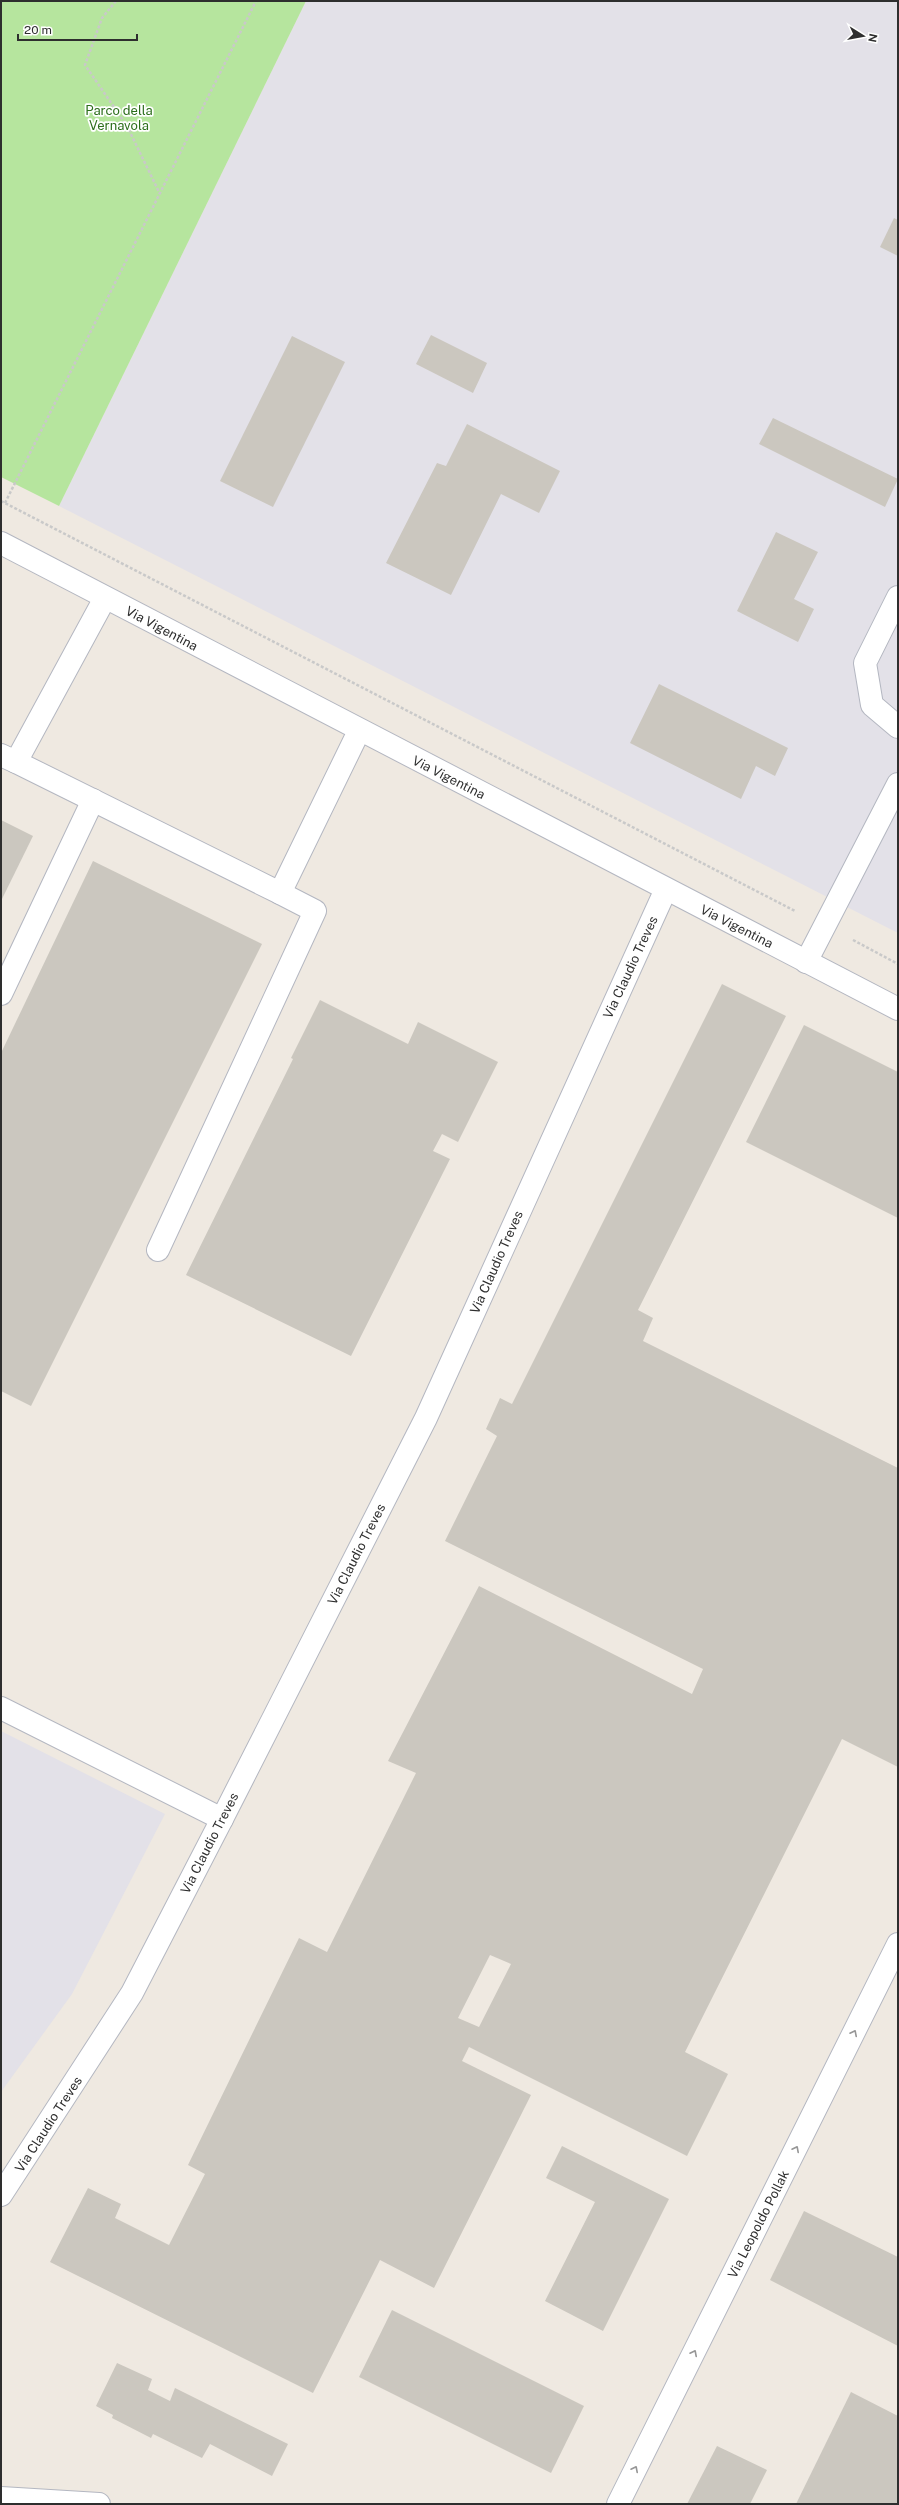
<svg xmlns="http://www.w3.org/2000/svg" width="899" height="2505" font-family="'Public Sans',sans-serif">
	<rect width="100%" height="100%" fill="#efe9e1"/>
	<g fill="#e3e1e8">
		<path d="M306 1H898V933L59 506Z"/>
		<path d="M1 1731 165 1814 72 1994 1 2092Z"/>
	</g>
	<path fill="#b6e59e" d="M1 1H306L59 506 1 477Z"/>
	<g fill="#cbc7bf" fill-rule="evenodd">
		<path d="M894 218 898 220V256L880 247Z"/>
		<path d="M431 335 487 363 473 393 416 364Z"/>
		<path d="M292 336 345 362 273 507 220 481Z"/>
		<path d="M773 418 898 479 885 507 759 444Z"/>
		<path d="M467 424 560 471 539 513 501 494 451 595 386 563 437 463 446 466Z"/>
		<path d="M776 532 818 552 794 599 814 609 798 642 737 611Z"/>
		<path d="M659 684 788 748 775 776 756 766 741 799 630 743Z"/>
		<path d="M1 820 33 836 1 901Z"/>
		<path d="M93 861 262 944 31 1406 1 1391V1053Z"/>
		<path d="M722 984 786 1016 638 1310 653 1318 643 1341 898 1468V1767L842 1739 685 2052 728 2074 687 2156 469 2047 462 2061 531 2095 434 2288 380 2260 313 2393 50 2262 88 2188 121 2204 115 2218 169 2245 205 2174 188 2165 299 1938 327 1952 416 1773 388 1761 479 1586 692 1694 703 1669 445 1541 497 1436 486 1429 500 1398 512 1404ZM490 1955 511 1964 479 2027 458 2018Z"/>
		<path d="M320 1000 408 1044 418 1022 498 1062 458 1142 442 1134 433 1151 450 1159 351 1356 186 1275 293 1059 291 1058Z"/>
		<path d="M804 1025 898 1072V1218L746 1142Z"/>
		<path d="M562 2146 669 2199 603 2331 545 2301 595 2202 546 2178Z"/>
		<path d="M804 2211 898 2257V2346L770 2280Z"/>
		<path d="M392 2310 584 2406 551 2473 359 2377Z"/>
		<path d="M117 2363 152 2379 148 2390 170 2401 175 2388 288 2444 272 2476 210 2444 202 2458 153 2434 151 2438 112 2418 113 2415 96 2406Z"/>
		<path d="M851 2392 898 2416V2504H796Z"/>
		<path d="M717 2446 767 2470 750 2504H687Z"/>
	</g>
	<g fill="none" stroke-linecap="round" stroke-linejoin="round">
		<g stroke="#b4b7c1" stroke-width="24">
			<g id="lane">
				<path d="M898 597 865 663 872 705 898 727"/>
				<path d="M1 755 16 762 105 598"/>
				<path d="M16 762 280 893 359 731"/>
				<path d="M806 962 898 784"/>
				<path d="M1 994 93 800"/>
				<path d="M158 1250 315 911 280 893"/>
				<path d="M1 1708 222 1819"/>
			</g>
		</g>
		<g stroke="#b4b7c1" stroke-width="24">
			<g id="street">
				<path d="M1 2195 132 1993 222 1819 426 1418 666 889"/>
				<path d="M1 2498 99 2504"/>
				<path d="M618 2504 898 1944"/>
			</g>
		</g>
		<g stroke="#b4b7c1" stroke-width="24">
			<path id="secondary" d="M1 543 898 1009"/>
		</g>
		<g stroke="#c9c9c9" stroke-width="2.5" stroke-dasharray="3 2" stroke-linecap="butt">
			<path d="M116 1 102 18 85 65 127 126 160 194"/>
			<path d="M1 501 795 911"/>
			<path d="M5 503 256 1"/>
			<path d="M853 940 898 964"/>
		</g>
		<use href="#lane" stroke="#fff" stroke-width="22"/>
		<use href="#street" stroke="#fff" stroke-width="22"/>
		<use href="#secondary" stroke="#fff" stroke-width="22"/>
	</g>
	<defs><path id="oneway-chevron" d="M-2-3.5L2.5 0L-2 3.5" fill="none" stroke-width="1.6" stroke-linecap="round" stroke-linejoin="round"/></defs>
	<g stroke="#969696">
		<use href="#oneway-chevron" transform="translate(854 2033) rotate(-63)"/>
		<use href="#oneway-chevron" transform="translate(796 2149) rotate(-63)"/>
		<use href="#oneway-chevron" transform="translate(694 2353) rotate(-63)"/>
		<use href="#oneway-chevron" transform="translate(635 2469) rotate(-63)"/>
	</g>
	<g text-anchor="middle" stroke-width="3.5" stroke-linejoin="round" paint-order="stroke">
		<g font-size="13" fill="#2c6e1b" stroke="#fff">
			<text x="119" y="115">Parco della<tspan x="119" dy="15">Vernavola</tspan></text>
		</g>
		<g font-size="13" fill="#2e2e2e" stroke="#fff">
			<text transform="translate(162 628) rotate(28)" y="5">Via Vigentina</text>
			<text transform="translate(449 777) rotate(27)" y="5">Via Vigentina</text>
			<text transform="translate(737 926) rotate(27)" y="5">Via Vigentina</text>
			<text transform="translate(630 967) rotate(-65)" y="5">Via Claudio Treves</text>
			<text transform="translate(496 1262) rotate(-66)" y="5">Via Claudio Treves</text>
			<text transform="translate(356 1554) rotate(-63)" y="5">Via Claudio Treves</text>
			<text transform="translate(209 1843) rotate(-63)" y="5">Via Claudio Treves</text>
			<text transform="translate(48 2124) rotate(-57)" y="5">Via Claudio Treves</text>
			<text transform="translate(758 2224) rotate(-63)" y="5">Via Leopoldo Pollak</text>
		</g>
	</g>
	<rect width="899" height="2505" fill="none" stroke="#2e2e2e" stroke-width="4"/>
	<g transform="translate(863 36) rotate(101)" stroke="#ffffff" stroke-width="3" paint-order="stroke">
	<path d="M0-3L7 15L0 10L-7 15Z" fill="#2e2e2e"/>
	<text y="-6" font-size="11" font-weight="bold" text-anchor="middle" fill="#2e2e2e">N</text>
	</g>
	<path d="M18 34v6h119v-6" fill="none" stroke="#2e2e2e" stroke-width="2"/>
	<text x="24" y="34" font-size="12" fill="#2e2e2e" stroke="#ffffff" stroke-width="3" paint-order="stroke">20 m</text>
</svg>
